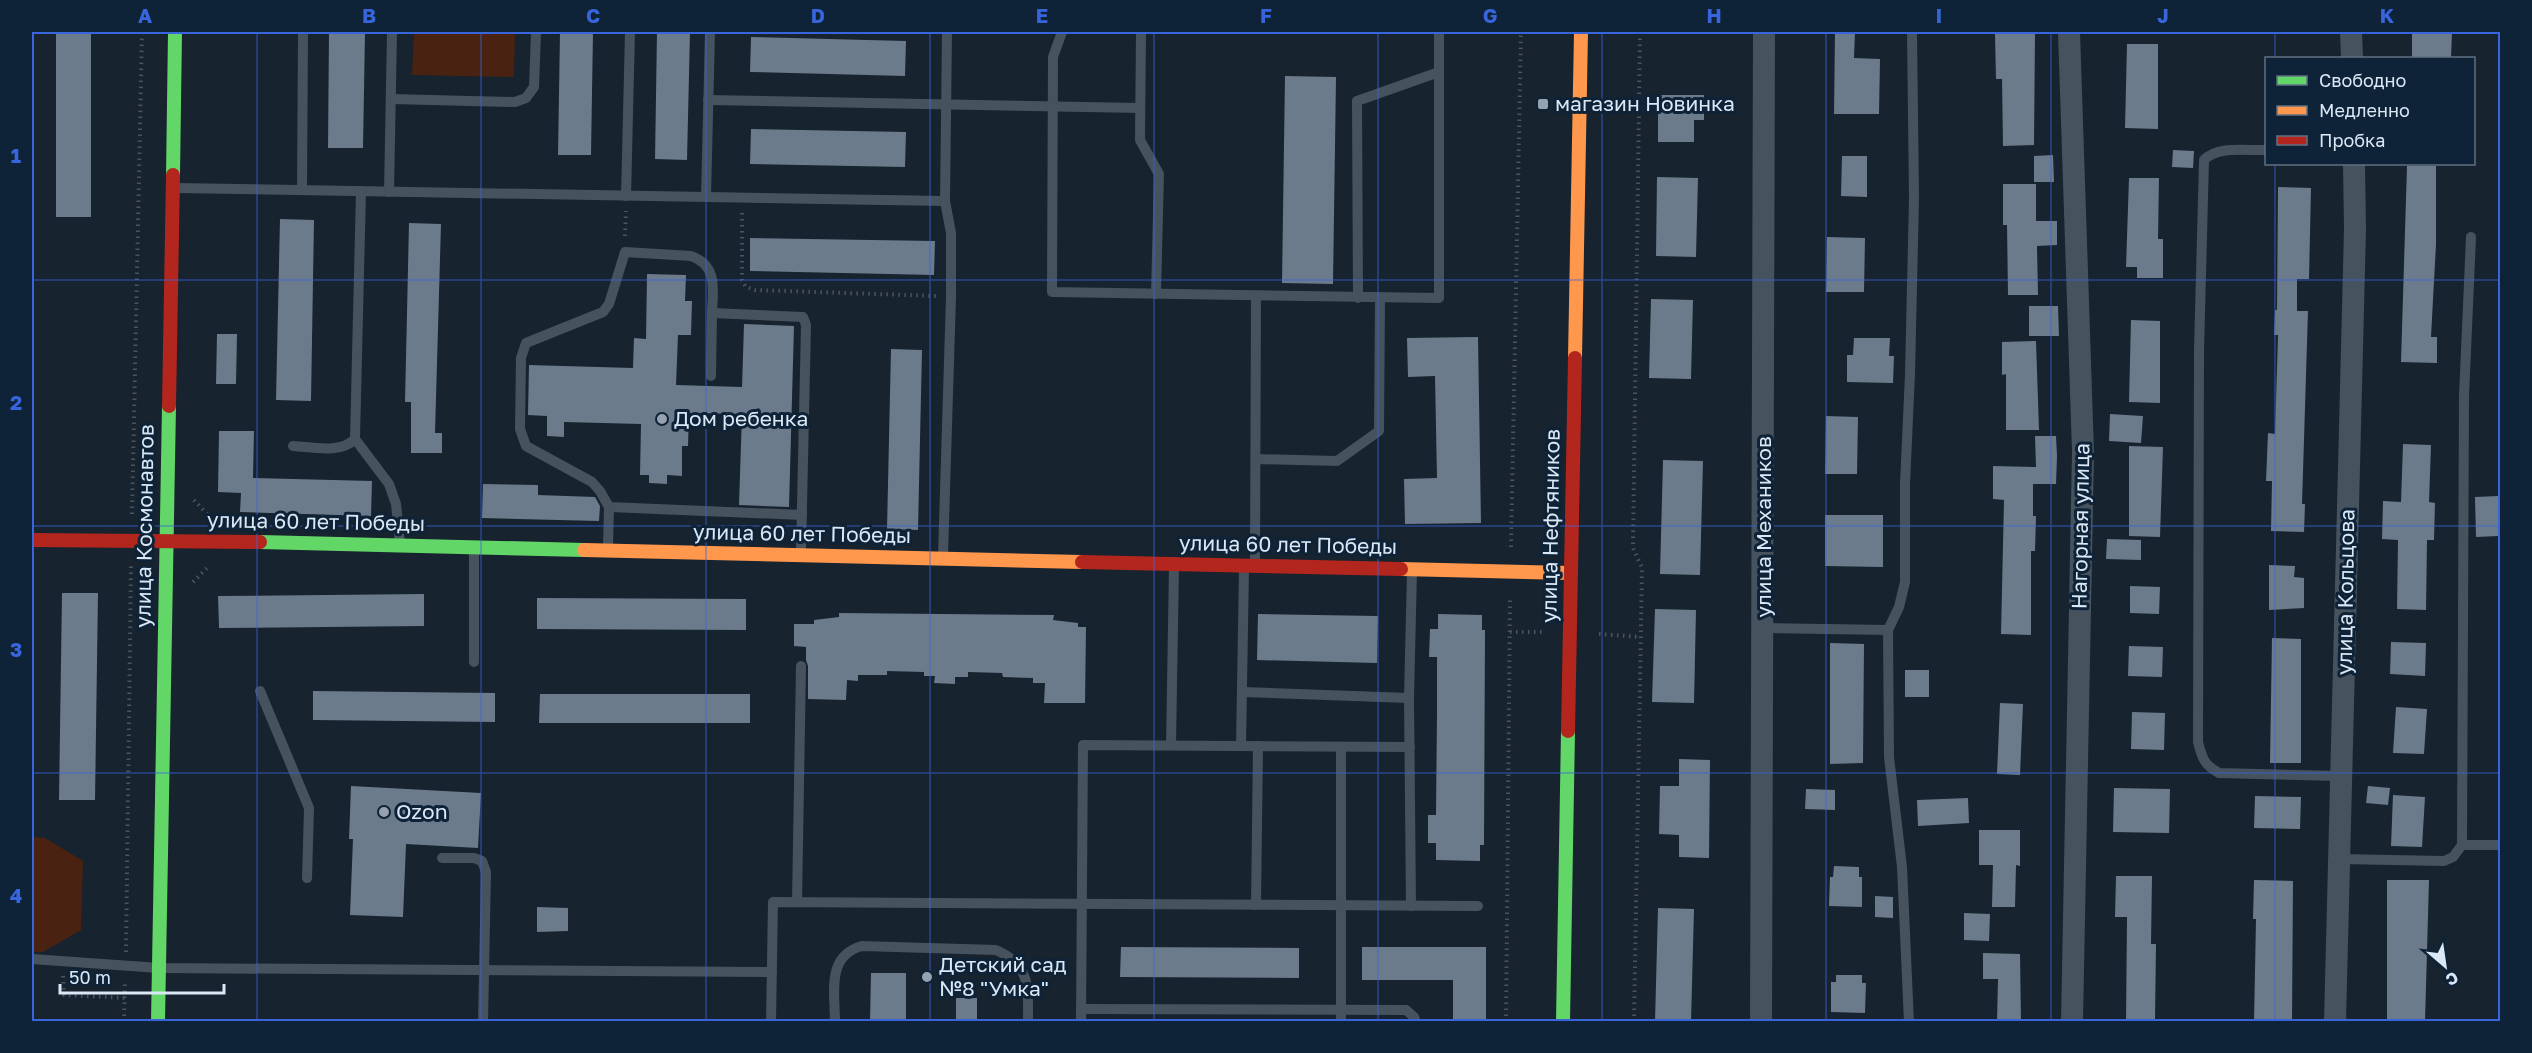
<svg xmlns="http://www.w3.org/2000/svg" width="2532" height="1053" font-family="'Golos Text',sans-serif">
	<rect width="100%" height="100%" fill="#17232e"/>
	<g fill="#492212">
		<path d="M414 32H515L514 77 412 75Z"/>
		<path d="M32 837 45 838 83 861 81 930 43 952H32Z"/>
	</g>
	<g fill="#6b7b8b">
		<rect x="56" y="32" width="35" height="185"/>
		<path d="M329 32H365L363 148H328Z"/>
		<path d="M560 32H593L591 155H558Z"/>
		<path d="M657 32H690L687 160 655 159Z"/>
		<path d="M1835 32H1855L1854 58 1880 59 1879 114H1834Z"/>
		<path d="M2412 32H2452L2451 58H2412Z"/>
		<path d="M2035 33 2034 145 2003 146 2002 79H1996L1995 34Z"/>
		<path d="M751 37 906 41 905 76 750 72Z"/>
		<path d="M2127 44H2158V129L2125 128Z"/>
		<path d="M1285 76 1336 77 1333 284 1282 283Z"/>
		<path d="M1658 95H1704V120H1694V142H1658Z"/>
		<path d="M751 129 906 132 905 167 750 164Z"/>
		<path d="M2173 150 2194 151 2193 168 2172 167Z"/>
		<path d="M2053 155 2054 182H2034V156Z"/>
		<path d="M1842 156H1867V197L1841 196Z"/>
		<path d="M2407 166H2436V244L2431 337H2437V363L2401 362Z"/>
		<path d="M1657 177 1698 178 1696 257 1656 256Z"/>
		<path d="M2129 178H2159L2158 239H2163V278H2137V267H2126Z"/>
		<path d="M2003 184H2036V221H2057V245L2037 246 2038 295H2008L2007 225H2003Z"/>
		<path d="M2278 187 2311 188 2309 279H2297V311H2308L2302 504H2305L2304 532 2271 531 2272 481H2266L2268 433 2275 434 2278 335H2274L2275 310H2277Z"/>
		<path d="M280 219 314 220 311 401 276 400Z"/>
		<path d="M409 223 441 224 435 433H442V453H411V402H405Z"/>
		<path d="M1827 237 1865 238 1864 292H1826Z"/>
		<path d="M750 238 935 241 934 275 750 271Z"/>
		<path d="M647 274 686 275 685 301H692L691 335H678L676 385 742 387 744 324 794 326 789 507 739 505 742 414 689 413 688 446H682V476L667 475V484L649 483V475H640L641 424 564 422V437L547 436V416L528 415 529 365 633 368 634 338 646 339Z"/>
		<path d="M1651 299 1693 300 1691 379 1649 378Z"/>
		<path d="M2029 306H2058L2059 336H2029Z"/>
		<path d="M2131 320 2160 321V403L2129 402Z"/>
		<path d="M217 334H237L236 384H216Z"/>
		<path d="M1478 337 1481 523 1405 524 1404 479 1437 478 1435 376 1408 377 1407 338Z"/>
		<path d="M1854 338H1890L1889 356H1894L1893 383 1847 382V355H1853Z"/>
		<path d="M2036 341 2039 430H2006V374L2002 375V342Z"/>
		<path d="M891 349 922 350 918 530 887 529Z"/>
		<path d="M2110 414 2143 416 2141 443 2109 441Z"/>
		<path d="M1826 416 1858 417 1857 474H1825Z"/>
		<path d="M219 431H254L253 478 372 481 371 516 240 512 241 493 218 492Z"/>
		<path d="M2035 436H2056L2057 456 2056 484H2033V516H2036L2035 551H2031V635L2001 634 2004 500 1993 499V466L2036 467Z"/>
		<path d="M2403 444 2431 445 2429 502 2435 503 2434 540H2427L2426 610 2397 609 2398 540 2382 539 2383 501 2401 502Z"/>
		<path d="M2129 446 2163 447 2160 537 2129 536Z"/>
		<path d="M1663 460 1703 461 1700 575 1660 574Z"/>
		<path d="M483 484 538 485V495L595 497 600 506 599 521 482 518Z"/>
		<path d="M2499 496V536L2476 537 2475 497Z"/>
		<path d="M1825 515H1883V567L1825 566Z"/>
		<path d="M2107 539 2141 540V560L2106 559Z"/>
		<path d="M2269 565 2295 566 2294 577 2304 578V608L2269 610Z"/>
		<path d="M2130 586 2160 587 2159 614 2130 613Z"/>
		<path d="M62 593H98L95 800H59Z"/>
		<path d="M424 594V626L219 628 218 596Z"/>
		<path d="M537 598 746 599V630L537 629Z"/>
		<path d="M1655 609 1696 610 1694 703 1652 702Z"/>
		<path d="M839 613 1054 615 1053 620 1078 623V627H1086L1085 703H1044L1045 683H1033V678L1003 677 1002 673 968 672V677H955V684L934 683 935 676H924V672L887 671V675H858V681L847 680 846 700 808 699V666L806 660V647L794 646V624H814V620L839 617Z"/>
		<path d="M1258 614 1378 616 1377 663 1257 660Z"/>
		<path d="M1438 614 1482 615V630H1485L1484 845H1480V861L1436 860V843H1428V815H1436L1437 713V657H1429L1430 629H1438Z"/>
		<path d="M2272 638 2301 639V763H2270Z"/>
		<path d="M2391 642 2426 643 2425 676 2390 674Z"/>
		<path d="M1830 643 1864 644 1863 763 1830 764Z"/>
		<path d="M2129 646 2163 647 2162 677 2128 676Z"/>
		<rect x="1905" y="670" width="24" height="27"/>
		<path d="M313 691 495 693V722L313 720Z"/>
		<path d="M540 694H750V723H539Z"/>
		<path d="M2000 703 2023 704 2020 775 1997 774Z"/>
		<path d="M2396 707 2427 709 2424 754 2393 753Z"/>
		<path d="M2132 712 2165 713 2164 750 2131 749Z"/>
		<path d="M1679 759 1710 760 1709 858 1679 857V835L1659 834 1660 786H1679Z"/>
		<path d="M351 786 481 793 478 848 406 844 403 917 350 915 353 839H349Z"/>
		<path d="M2368 786 2390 788 2388 805 2366 803Z"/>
		<path d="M2114 788 2170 789 2169 833 2113 832Z"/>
		<path d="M1806 789 1835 790V810L1805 809Z"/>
		<path d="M2393 795 2425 797 2422 847 2391 846Z"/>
		<path d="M2255 796 2301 797 2300 829 2254 828Z"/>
		<path d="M1968 798 1969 823 1918 826 1917 800Z"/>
		<path d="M1979 830H2020V866L2016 865 2015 907H1992L1993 865H1979Z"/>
		<path d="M1834 866 1859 867V877H1862V907L1829 906 1830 877H1833Z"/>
		<path d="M2116 876H2152L2151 944H2156L2155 1022H2126L2127 917H2115Z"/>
		<path d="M2254 880 2293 881 2292 1022H2254L2256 919H2253Z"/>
		<path d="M2387 880H2429L2425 1022H2387Z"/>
		<path d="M1875 896 1893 897V918L1875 917Z"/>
		<path d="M537 907 568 908V931L537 932Z"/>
		<path d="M1658 908 1694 909 1691 1022H1655Z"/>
		<path d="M1964 913 1990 914 1989 941 1964 940Z"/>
		<path d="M1121 947 1299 948V978L1120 977Z"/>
		<path d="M1362 947H1486V1022H1453V980H1362Z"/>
		<path d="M1983 953 2020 954 2021 1022H1997L1998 979H1983Z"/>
		<path d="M871 973H906V1022H870Z"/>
		<path d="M1836 975H1862V983H1866L1865 1013 1831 1012V982H1836Z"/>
		<rect x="956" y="998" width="21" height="24"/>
	</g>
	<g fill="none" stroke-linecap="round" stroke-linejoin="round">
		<g stroke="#4b555f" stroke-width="4" stroke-dasharray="1.5 4.5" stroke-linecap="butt">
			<path d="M742 213V280L746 287 755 290 936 296"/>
			<path d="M625 236 626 211"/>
			<path d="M194 500 207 514"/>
			<path d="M132 514 142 32"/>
			<path d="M1511 547 1521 32"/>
			<path d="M193 582 209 566"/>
			<path d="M1510 632H1544"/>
			<path d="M1599 634 1641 637"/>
			<path d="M126 952 131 566"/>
			<path d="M63 976 64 995 125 998"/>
			<path d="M124 1022 125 980"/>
			<path d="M1506 1022 1510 596"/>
			<path d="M1634 1022 1642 568 1633 548 1640 32"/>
		</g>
		<g stroke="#46535e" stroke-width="10">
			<path d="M1062 32 1053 57 1052 292 1439 298V32"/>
			<path d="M1141 32 1140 140 1159 174 1156 294"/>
			<path d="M391 99 515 102 526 98 534 87 536 32"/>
			<path d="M708 100 1140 108"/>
			<path d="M2266 150C2248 151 2218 145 2204 160L2199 351 2198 742C2202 758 2204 765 2219 773L2341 776"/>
			<path d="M176 188 945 201"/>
			<path d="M302 190 303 32"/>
			<path d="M389 192 392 32"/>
			<path d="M626 196 630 32"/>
			<path d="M706 197 710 32"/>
			<path d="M1358 298 1357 101 1439 72"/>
			<path d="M712 313C713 290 718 265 691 256L625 252 609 304 603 312 526 343 521 358 520 429 526 446 592 482 600 491 609 507 802 515"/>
			<path d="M711 376 712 313 803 317 806 325 801 551"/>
			<path d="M355 439 389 484 396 504 400 543"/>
			<path d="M293 446C312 447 341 454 355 439L361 191"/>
			<path d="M1256 459 1337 461 1379 431 1380 298"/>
			<path d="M608 547 609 507"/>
			<path d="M943 555 951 297V233L945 201 947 32"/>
			<path d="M1255 563 1256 296"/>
			<path d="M1763 628 1888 630 1889 757 1902 867 1909 1022"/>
			<path d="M1888 630 1899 607 1905 582V484L1910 374 1914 198 1912 32"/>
			<path d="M474 662V550"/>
			<path d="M260 691 309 808 307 878"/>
			<path d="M1242 692 1409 698"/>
			<path d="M1171 745 1174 566"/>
			<path d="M1241 746 1244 569"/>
			<path d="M1341 747V1022"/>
			<path d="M2462 845 2464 396 2471 237"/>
			<path d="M442 858H474L482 861 486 872 483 1022"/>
			<path d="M2339 859 2444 861 2453 857 2462 845H2500"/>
			<path d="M797 902 801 666"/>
			<path d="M1256 905 1258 746"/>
			<path d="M1411 906 1409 698 1412 571"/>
			<path d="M32 959 159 968 772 972"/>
			<path d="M1081 1009 1406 1010 1414 1017 1416 1022"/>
			<path d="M771 1022 773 902 1478 906"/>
			<path d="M835 1022C835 992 826 956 862 946L996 950C1031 965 1028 988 1028 1022"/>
			<path d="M1081 1022 1083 745 1410 747"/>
		</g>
		<g stroke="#46535e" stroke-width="22">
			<path d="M2069 32 2083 452 2072 1022"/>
			<path d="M2351 32 2352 58"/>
			<path d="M1761 1022 1764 32"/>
			<path d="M2335 1022 2355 229 2354 164"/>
		</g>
		<g stroke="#63d668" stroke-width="14">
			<path d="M173 175 175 32"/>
			<path d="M260 542 584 550"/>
			<path d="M158 1022 169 406"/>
			<path d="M1563 1022 1568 731"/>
		</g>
		<g stroke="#ff974d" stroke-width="14">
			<path d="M1575 358 1581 32"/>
			<path d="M584 550 1082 562"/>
			<path d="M1401 569 1571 573"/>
		</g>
		<g stroke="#b3261e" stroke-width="14">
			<path d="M169 406 173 175"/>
			<path d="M32 540 260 542"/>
			<path d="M1082 562 1401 569"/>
			<path d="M1568 731 1575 358"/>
		</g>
	</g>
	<path fill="none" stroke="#3965dc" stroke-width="1.5" stroke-opacity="0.55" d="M257 32V1022M481 32V1022M706 32V1022M930 32V1022M1154 32V1022M1378 32V1022M1602 32V1022M1826 32V1022M2051 32V1022M2275 32V58M2275 164V1022M32 280H2500M32 526H2500M32 773H2500"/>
	<g fill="#96a2af" stroke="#0e2337" stroke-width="2">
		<rect x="1537" y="98" width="12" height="12" rx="3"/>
		<circle cx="662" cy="419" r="6"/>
		<circle cx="384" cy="812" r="6"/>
		<circle cx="927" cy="977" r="6"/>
	</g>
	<g text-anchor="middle" stroke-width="6" stroke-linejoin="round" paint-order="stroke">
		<g font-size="21" fill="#dae7f5" stroke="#0e2337" text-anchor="start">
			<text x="1555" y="111">магазин Новинка</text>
			<text x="674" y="426">Дом ребенка</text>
			<text x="396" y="819">Ozon</text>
			<text x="939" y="972">Детский сад<tspan x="939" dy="24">№8 "Умка"</tspan></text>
		</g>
		<g font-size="21" fill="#dae7f5" stroke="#0e2337">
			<text transform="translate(316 522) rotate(1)" y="7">улица 60 лет Победы</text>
			<text transform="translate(145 526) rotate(-89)" y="7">улица Космонавтов</text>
			<text transform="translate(1551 526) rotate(-89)" y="7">улица Нефтяников</text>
			<text transform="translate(2081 526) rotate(-89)" y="7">Нагорная улица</text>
			<text transform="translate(1764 527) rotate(-90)" y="7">улица Механиков</text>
			<text transform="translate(802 534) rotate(1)" y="7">улица 60 лет Победы</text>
			<text transform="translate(1288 545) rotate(1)" y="7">улица 60 лет Победы</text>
			<text transform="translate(2346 592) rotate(-89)" y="7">улица Кольцова</text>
		</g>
	</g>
	<rect width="2532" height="1053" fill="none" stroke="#0e2337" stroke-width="66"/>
	<rect x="2265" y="57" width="210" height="108" fill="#0e2337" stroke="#607183" stroke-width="1.5"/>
	<rect x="2277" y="76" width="30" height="9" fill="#63d668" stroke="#607183" stroke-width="1.5"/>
	<text x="2319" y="87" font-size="18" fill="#dae7f5">Свободно</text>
	<rect x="2277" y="106" width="30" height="9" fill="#ff974d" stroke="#607183" stroke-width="1.5"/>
	<text x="2319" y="117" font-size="18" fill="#dae7f5">Медленно</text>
	<rect x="2277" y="136" width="30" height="9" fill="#b3261e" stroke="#607183" stroke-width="1.5"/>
	<text x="2319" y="147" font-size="18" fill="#dae7f5">Пробка</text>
	<g transform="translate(2445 966) rotate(151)" stroke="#0e2337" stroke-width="4.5" paint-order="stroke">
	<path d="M0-4.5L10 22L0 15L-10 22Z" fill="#dae7f5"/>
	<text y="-9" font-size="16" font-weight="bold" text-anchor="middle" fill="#dae7f5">С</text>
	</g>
	<path d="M60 984v9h164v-9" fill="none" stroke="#dae7f5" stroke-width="3"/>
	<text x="69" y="984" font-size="18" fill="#dae7f5" stroke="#0e2337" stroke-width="4.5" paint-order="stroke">50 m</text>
	<rect x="33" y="33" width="2466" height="987" fill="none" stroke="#3965dc" stroke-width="2"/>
	<g font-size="20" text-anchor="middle" font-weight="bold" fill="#3965dc">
		<text x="145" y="23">A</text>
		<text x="369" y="23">B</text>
		<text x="593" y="23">C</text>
		<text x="818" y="23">D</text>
		<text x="1042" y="23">E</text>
		<text x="1266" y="23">F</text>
		<text x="1490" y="23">G</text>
		<text x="1714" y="23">H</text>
		<text x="1939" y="23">I</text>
		<text x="2163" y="23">J</text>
		<text x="2387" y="23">K</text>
		<text x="16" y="163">1</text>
		<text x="16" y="410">2</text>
		<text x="16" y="657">3</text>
		<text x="16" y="903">4</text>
	</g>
</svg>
